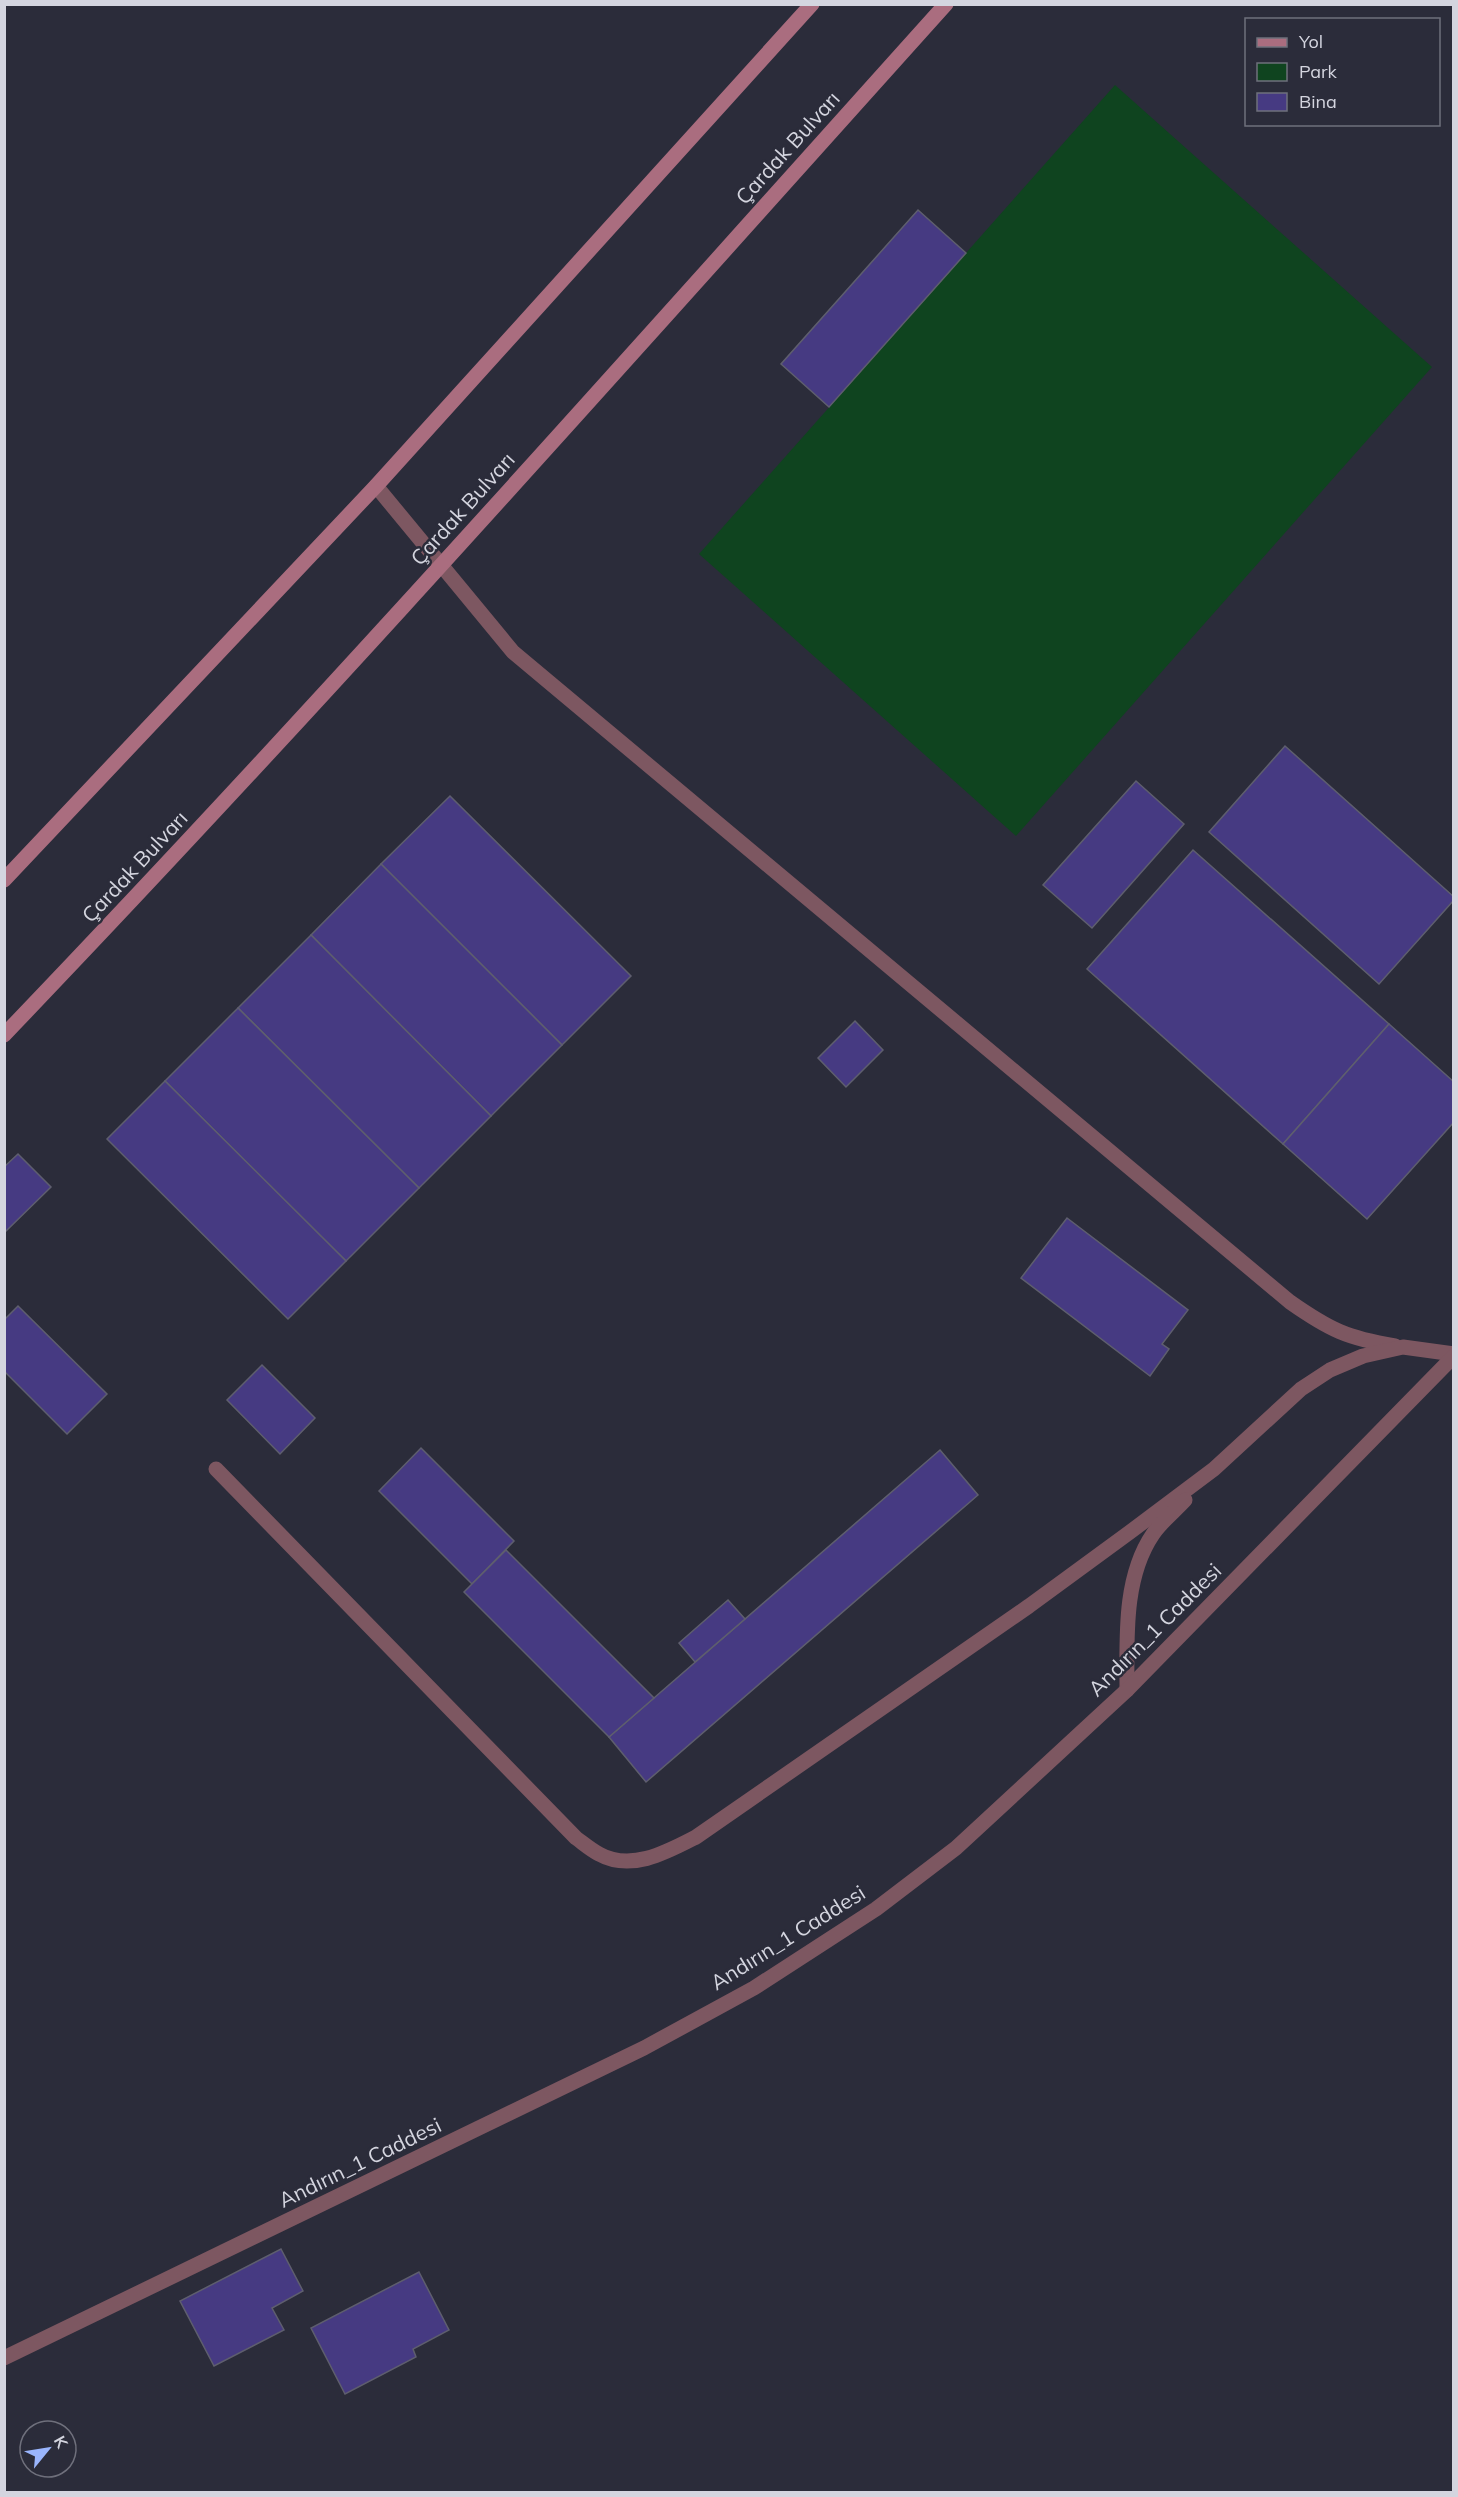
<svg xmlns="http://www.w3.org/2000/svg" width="1458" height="2497" font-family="Mulish,sans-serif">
	<rect width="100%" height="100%" fill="#2b2c3a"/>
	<path fill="#0f441f" d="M1115 85 1432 367 1016 836 699 554Z"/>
	<g fill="#463a82" stroke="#5e5e6e" stroke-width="1.5">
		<path d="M918 210 966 253 829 407 781 364Z"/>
		<path d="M1285 746 1454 897V900L1379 984 1209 832Z"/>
		<path d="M1136 781 1184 824 1092 928 1043 885Z"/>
		<path d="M450 796 631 976 562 1045 381 864Z"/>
		<path d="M1193 850 1389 1024 1283 1144 1087 969Z"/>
		<path d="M381 864 562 1045 491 1116 311 935Z"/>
		<path d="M311 935 491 1116 419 1188 238 1008Z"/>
		<path d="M238 1008 419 1188 346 1261 165 1081Z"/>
		<path d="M855 1021 883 1050 846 1087 818 1058Z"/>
		<path d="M1389 1024 1454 1082V1122L1367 1219 1283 1144Z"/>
		<path d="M165 1081 346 1261 288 1319 107 1139Z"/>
		<path d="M18 1154 51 1187 4 1233V1167Z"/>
		<path d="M1067 1218 1188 1310 1162 1344 1169 1349 1150 1376 1021 1278Z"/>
		<path d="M18 1306 107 1394 67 1434 4 1371V1320Z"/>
		<path d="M262 1365 315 1418 280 1454 227 1400Z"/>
		<path d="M421 1448 514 1541 472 1584 379 1491Z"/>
		<path d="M940 1450 978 1495 646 1782 609 1737Z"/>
		<path d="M506 1550 654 1698 609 1737 464 1592Z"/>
		<path d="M728 1600 745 1619 695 1662 679 1643Z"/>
		<path d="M281 2249 303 2291 272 2308 284 2330 214 2366 180 2301Z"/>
		<path d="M419 2272 449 2330 413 2349 416 2357 345 2394 311 2328Z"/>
	</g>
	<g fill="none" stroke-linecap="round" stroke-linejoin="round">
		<g stroke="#7d5761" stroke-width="15">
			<path d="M376 486 513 652 1290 1302C1330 1330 1347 1338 1395 1346"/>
			<path d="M216 1469 576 1838C583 1843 591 1850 599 1854 631 1872 667 1852 696 1837L1029 1606 1130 1532 1214 1469 1301 1389 1330 1370 1363 1356 1403 1347 1454 1354"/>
			<path d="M1127 1690C1127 1639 1123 1578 1153 1534 1161 1522 1175 1511 1185 1500"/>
		</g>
		<path stroke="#7d5761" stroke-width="15" d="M4 2358 644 2048 754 1988 876 1909 956 1848 1127 1690 1454 1356"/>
		<g stroke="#aa6d7f" stroke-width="15">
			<path d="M4 880 376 486 812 4"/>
			<path d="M4 1035C326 699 635 350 946 4"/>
		</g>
	</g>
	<g text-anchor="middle" stroke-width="5" stroke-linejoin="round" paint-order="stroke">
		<g font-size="21" fill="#d4d5df" stroke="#2b2c3a">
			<text transform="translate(788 148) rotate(-48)" y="7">Çardak Bulvarı</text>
			<text transform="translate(463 509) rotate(-48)" y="7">Çardak Bulvarı</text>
			<text transform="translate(135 867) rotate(-47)" y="7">Çardak Bulvarı</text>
			<text transform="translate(1155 1630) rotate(-45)" y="7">Andırın_1 Caddesi</text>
			<text transform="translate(788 1938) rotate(-32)" y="7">Andırın_1 Caddesi</text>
			<text transform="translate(360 2163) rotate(-26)" y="7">Andırın_1 Caddesi</text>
		</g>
	</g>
	<rect width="1458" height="2497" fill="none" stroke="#d4d5df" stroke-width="12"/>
	<rect x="1245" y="18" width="195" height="108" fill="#2b2c3a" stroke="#6f707c" stroke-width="1.5"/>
	<rect x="1257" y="38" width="30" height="9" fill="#aa6d7f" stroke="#6f707c" stroke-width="1.5"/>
	<text x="1299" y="48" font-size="18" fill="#d4d5df">Yol</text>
	<rect x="1257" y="63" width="30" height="18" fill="#0f441f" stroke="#6f707c" stroke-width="1.5"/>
	<text x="1299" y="78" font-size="18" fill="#d4d5df">Park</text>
	<rect x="1257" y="93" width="30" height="18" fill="#463a82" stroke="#6f707c" stroke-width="1.5"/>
	<text x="1299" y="108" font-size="18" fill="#d4d5df">Bina</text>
	<g transform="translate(48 2449) rotate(60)"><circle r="28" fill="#2b2c3a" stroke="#6f707c" stroke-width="1.5"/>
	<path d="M0-4.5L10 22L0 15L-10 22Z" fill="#9ab5fd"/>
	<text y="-9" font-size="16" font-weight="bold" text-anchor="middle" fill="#d4d5df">K</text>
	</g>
</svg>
